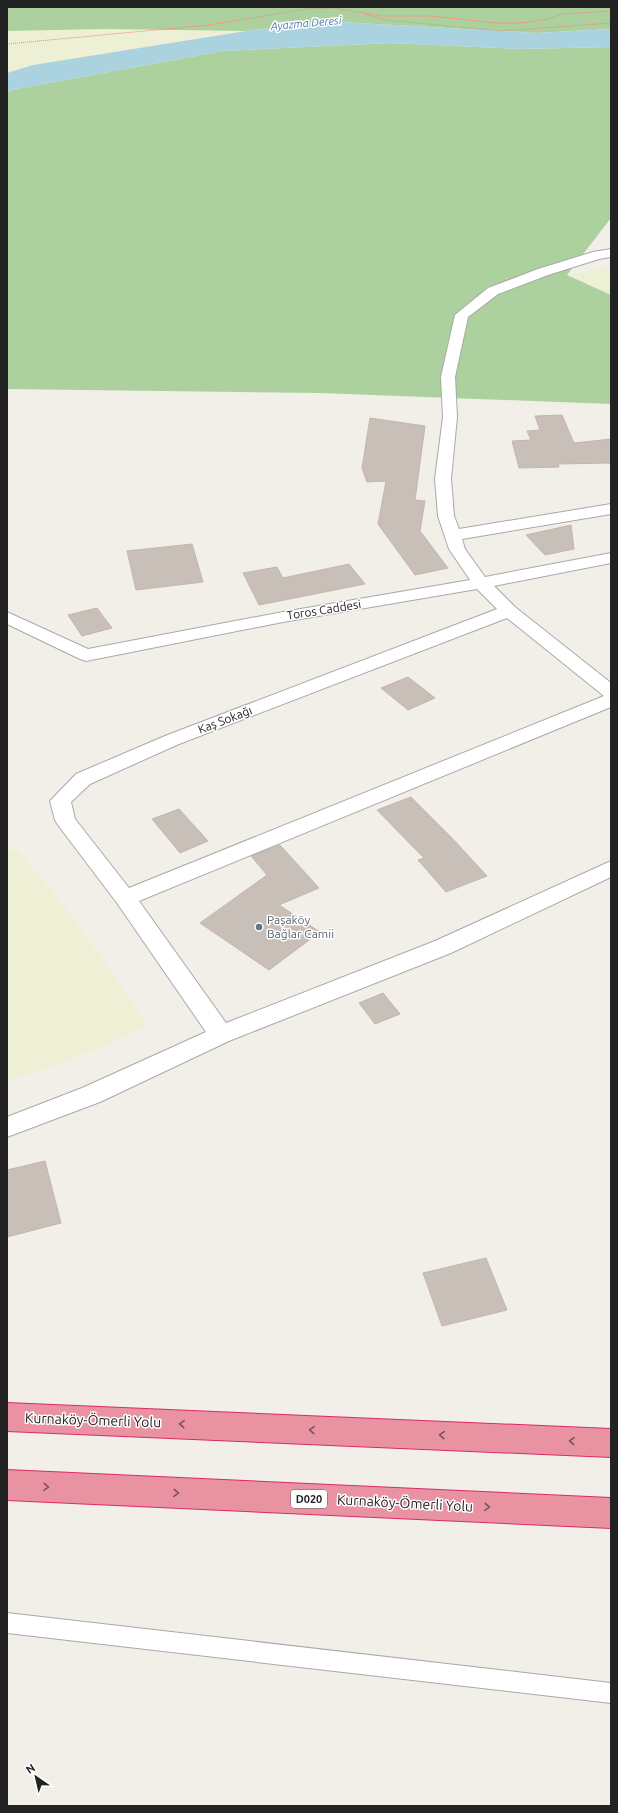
<svg xmlns="http://www.w3.org/2000/svg" width="618" height="1813" font-family="Ubuntu,sans-serif">
	<rect width="100%" height="100%" fill="#f2efe9"/>
	<g fill="#eef0d5">
		<path d="M105 29 246 31 33 65 7 73V31Z"/>
		<path d="M611 267V295L567 275Z"/>
		<path d="M15 848 45 882 71 915 148 1025 97 1049 41 1070 7 1081V853Z"/>
	</g>
	<g fill="#add19e">
		<path d="M7 7H611V29L537 33 323 21 246 31 105 29 7 31Z"/>
		<path d="M389 43 519 49 611 47V218L567 275 611 295V404L320 393 7 389V92L16 89 223 51Z"/>
	</g>
	<path fill="#aad3df" d="M323 21 537 33 611 29V47L519 49 389 43 223 51 16 89 7 92V73L33 65 246 31Z"/>
	<g fill="#c7bfb8" stroke="#c4b6ab">
		<path d="M562 415 574 443 611 439V463L558 464 559 467 519 468 512 441 531 440 527 431 540 430 535 416Z"/>
		<path d="M370 418 425 426 415 500 425 501 420 531 448 568 415 575 378 524 386 481 367 482 362 468Z"/>
		<path d="M571 525 574 549 545 555 526 535Z"/>
		<path d="M192 544 203 582 136 590 127 551Z"/>
		<path d="M349 564 365 584 259 605 243 573 277 567 283 578Z"/>
		<path d="M97 608 112 628 82 636 68 615Z"/>
		<path d="M408 677 435 698 408 710 381 688Z"/>
		<path d="M411 797 452 838 487 876 446 892 418 860 424 858 377 810Z"/>
		<path d="M179 809 208 841 180 853 152 819Z"/>
		<path d="M280 845 319 888 279 905 320 932 269 970 200 923 267 875 251 856Z"/>
		<path d="M383 993 400 1014 375 1024 359 1003Z"/>
		<path d="M45 1161 61 1223 7 1237V1170Z"/>
		<path d="M486 1258 507 1310 442 1326 423 1273Z"/>
	</g>
	<g fill="none" stroke-linecap="round" stroke-linejoin="round">
		<g stroke="#a9a9a9" stroke-width="2">
			<path id="lane" d="M7 1613 611 1683V1703L7 1633Z"/>
		</g>
		<g stroke="#a9a9a9" stroke-width="2">
			<path id="street" d="M611 249V257L599 259 548 275 498 294 468 317 455 377 457 417 451 479 454 516 459 529 611 504V514L462 539 465 549 485 577 611 553V563L494 586 515 607 611 683V707L139 901 226 1023 435 941 611 861V877L451 953 229 1041 100 1102 7 1137V1117L82 1088 206 1032 117 903 58 825 55 820 50 801 76 774 165 736 497 609 477 589 283 622 86 661 80 659 7 624V612L88 649 283 612 470 580 449 549 438 516 435 479 443 417 441 377 455 315 488 288 538 269 593 252ZM507 618 604 696 129 888 75 819 71 802 90 784 179 744Z"/>
		</g>
		<g stroke="#dc2a67" stroke-width="2">
			<g id="highway">
				<path d="M7 1403 611 1429V1457L7 1431Z"/>
				<path d="M7 1470 611 1498V1528L7 1500Z"/>
			</g>
		</g>
		<g stroke="#fa8072" stroke-width="1" stroke-dasharray="1 1" stroke-linecap="butt">
			<path d="M364 14 386 20 502 31 611 23"/>
			<path d="M7 44 208 25 307 9 334 8 382 16H430L497 23H520L549 19 561 14 611 11"/>
		</g>
		<use href="#lane" fill="#fff" fill-rule="evenodd"/>
		<use href="#street" fill="#fff" fill-rule="evenodd"/>
		<use href="#highway" fill="#e892a2" fill-rule="evenodd"/>
	</g>
	<defs><path id="oneway-chevron" d="M-2-3.5L2.5 0L-2 3.5" fill="none" stroke-width="1.6" stroke-linecap="round" stroke-linejoin="round"/></defs>
	<g stroke="#7b545c">
		<use href="#oneway-chevron" transform="translate(182 1424) rotate(-177)"/>
		<use href="#oneway-chevron" transform="translate(312 1430) rotate(-177)"/>
		<use href="#oneway-chevron" transform="translate(442 1435) rotate(-177)"/>
		<use href="#oneway-chevron" transform="translate(572 1441) rotate(-177)"/>
		<use href="#oneway-chevron" transform="translate(46 1487) rotate(3)"/>
		<use href="#oneway-chevron" transform="translate(176 1493) rotate(3)"/>
		<use href="#oneway-chevron" transform="translate(487 1507) rotate(3)"/>
	</g>
	<circle fill="#6b7280" stroke="#fff" stroke-width="1.5" cx="259" cy="927" r="4"/>
	<g text-anchor="middle" stroke-width="3" stroke-linejoin="round" paint-order="stroke">
		<g font-size="11" font-style="italic" fill="#4a7aab" stroke="#fff">
			<text transform="translate(306 23) rotate(-5)" y="4">Ayazma Deresi</text>
		</g>
		<rect fill="#fff" stroke="#646464" stroke-width="1" x="291" y="1490" width="36" height="18" rx="3"/>
		<g font-size="11" font-weight="bold" fill="#222">
			<text x="309" y="1503">D020</text>
		</g>
		<g font-size="12" fill="#222" stroke="#fff">
			<text transform="translate(324 610) rotate(-9)" y="4">Toros Caddesi</text>
			<text transform="translate(225 720) rotate(-21)" y="4">Kaş Sokağı</text>
		</g>
		<g font-size="12" fill="#5b616d" stroke="#fff" text-anchor="start">
			<text x="267" y="924">Paşaköy<tspan x="267" dy="14">Bağlar Camii</tspan></text>
		</g>
		<g font-size="14" fill="#222" stroke="#fff">
			<text transform="translate(93 1420) rotate(2)" y="5">Kurnaköy-Ömerli Yolu</text>
			<text transform="translate(405 1503) rotate(3)" y="5">Kurnaköy-Ömerli Yolu</text>
		</g>
	</g>
	<rect width="618" height="1813" fill="none" stroke="#222222" stroke-width="16"/>
	<g transform="translate(36 1777) rotate(326)" stroke="#ffffff" stroke-width="3" paint-order="stroke">
	<path d="M0-3L7 15L0 10L-7 15Z" fill="#222222"/>
	<text y="-6" font-size="11" font-weight="bold" text-anchor="middle" fill="#222222">N</text>
	</g>
</svg>
